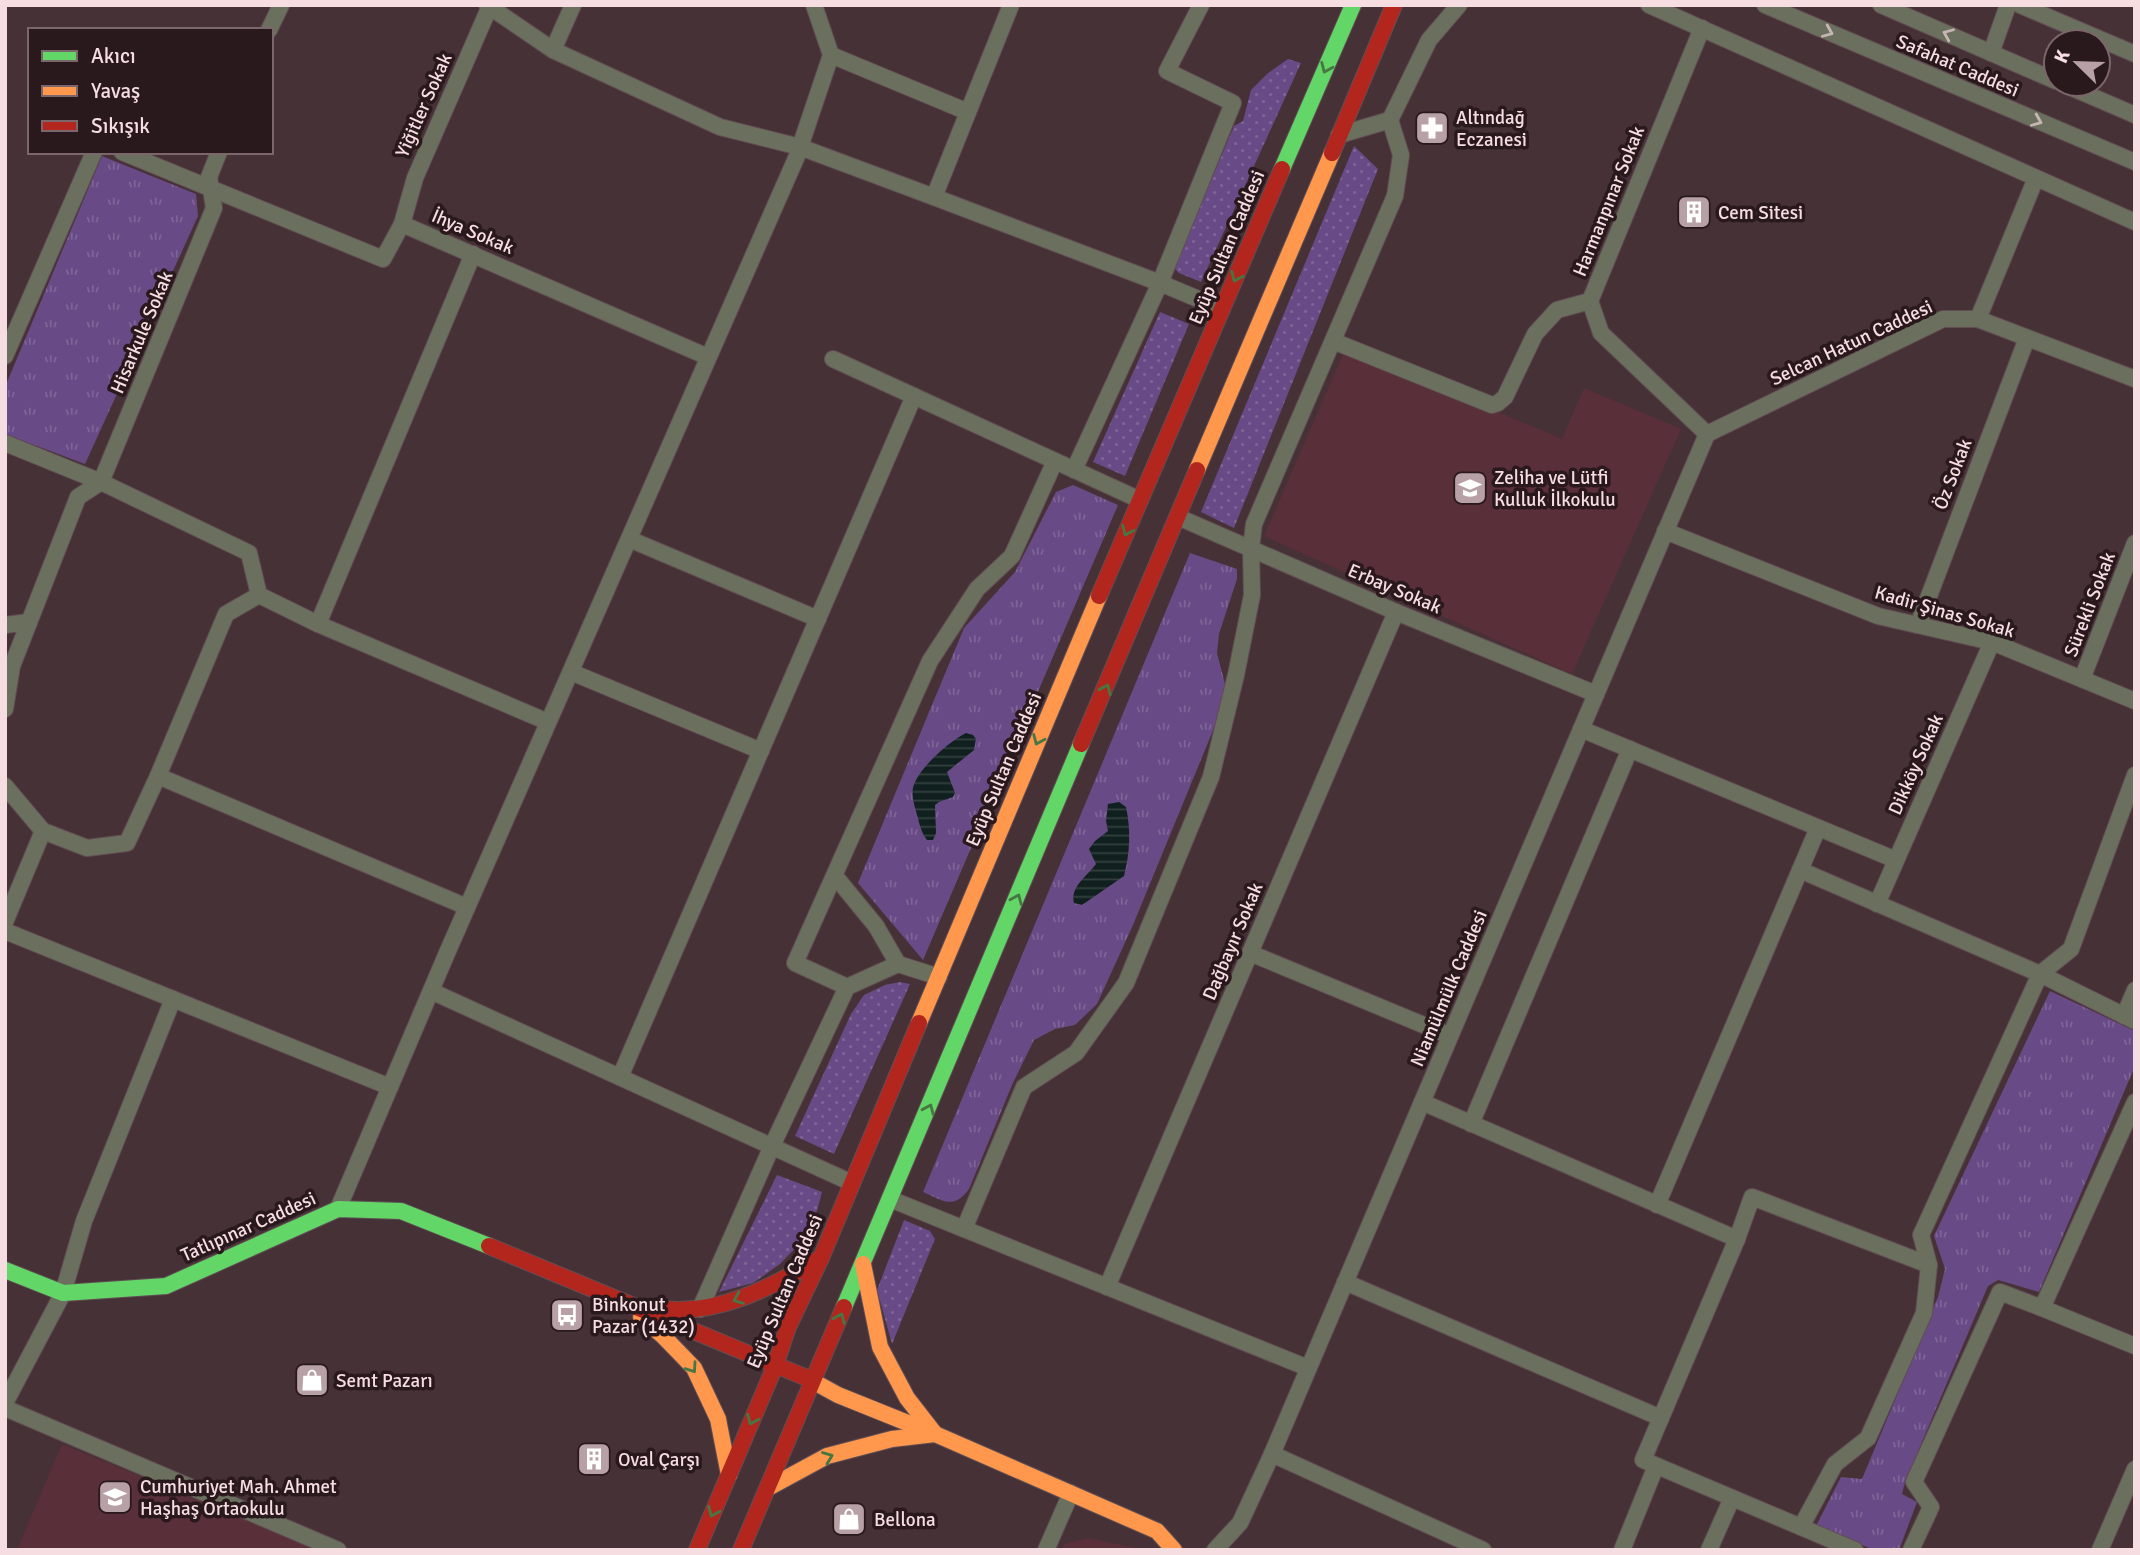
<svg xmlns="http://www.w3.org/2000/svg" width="2140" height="1555" font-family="Signika,sans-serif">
	<defs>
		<pattern id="grass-dots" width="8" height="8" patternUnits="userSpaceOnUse" patternTransform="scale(1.75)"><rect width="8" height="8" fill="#684a86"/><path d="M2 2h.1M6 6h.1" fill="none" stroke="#7e6497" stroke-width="1.8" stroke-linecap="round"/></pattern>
		<pattern id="park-tufts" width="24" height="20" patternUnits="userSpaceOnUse" patternTransform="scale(1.75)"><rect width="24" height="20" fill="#684a86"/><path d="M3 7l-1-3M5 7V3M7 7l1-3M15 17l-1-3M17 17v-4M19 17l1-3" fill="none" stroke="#7e6497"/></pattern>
		<pattern id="water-rules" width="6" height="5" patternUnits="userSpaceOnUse" patternTransform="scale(1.75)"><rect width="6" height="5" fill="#0f201e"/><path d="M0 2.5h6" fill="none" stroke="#33403e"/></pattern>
	</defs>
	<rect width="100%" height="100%" fill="#463137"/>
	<g fill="#592f3a">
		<path d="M1346 347 1562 439 1584 388 1681 429 1572 674 1264 536Z"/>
		<path d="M62 1444 320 1550H17Z"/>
		<path d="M1088 1538 1136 1548 1137 1550H1062L1064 1544Z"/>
	</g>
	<g fill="url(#grass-dots)">
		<path d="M1288 59 1301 63 1201 282 1179 273 1174 268 1234 126 1243 121 1251 90 1267 74Z"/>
		<path d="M1354 146 1378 169 1234 528 1201 512Z"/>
		<path d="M1160 312 1189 324 1125 476 1093 462Z"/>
		<path d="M900 982 910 984 834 1154 795 1136 851 1014 864 995 885 985Z"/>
		<path d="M777 1175 822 1192 817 1211 802 1241 780 1264 753 1283 719 1292Z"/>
		<path d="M904 1220 930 1231 935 1239 892 1344 877 1290Z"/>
	</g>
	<g fill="url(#park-tufts)">
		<path d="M102 156 196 194 198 216 85 464 5 434V387Z"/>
		<path d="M1073 485 1118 505 923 960 858 883 964 628 1015 572 1056 492Z"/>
		<path d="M1190 553 1237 569V579L1219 634 1217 653 1226 688 1221 711 1133 925 1097 1004 1075 1025 1055 1029 1034 1040 1012 1085 969 1189C954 1210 943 1201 923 1192Z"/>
		<path d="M2050 991 2135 1031V1066L2039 1292 1998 1280 1988 1286 1905 1482 1902 1494 1917 1502 1899 1550H1874L1816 1526 1841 1477 1862 1479 1938 1297 1945 1269 1934 1236Z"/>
	</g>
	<g fill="url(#water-rules)">
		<path d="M966 733 973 735 976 739 974 750 947 772 955 793 953 797 939 802 935 805 936 833 933 840H927C921 832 920 825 917 815 915 806 911 797 913 788 917 769 950 741 966 733Z"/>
		<path d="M1119 802 1126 807C1131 830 1130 853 1124 876L1082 905 1074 903C1070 887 1087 876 1096 864L1089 849 1095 841 1108 831 1106 821 1108 804Z"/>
	</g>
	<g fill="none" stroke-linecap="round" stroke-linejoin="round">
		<g stroke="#604e53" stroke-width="18">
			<g id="street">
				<path d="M487 5 553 50 720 127 800 147 934 197"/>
				<path d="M1011 5 934 197 1160 283 1222 309"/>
				<path d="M1649 5 2135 222"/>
				<path d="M1765 5 2135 162"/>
				<path d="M1881 5 2056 81"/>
				<path d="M2020 5 2135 54"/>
				<path d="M1702 28 1590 301 1601 333 1707 434"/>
				<path d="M269 30 281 5"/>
				<path d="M553 50 573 5"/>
				<path d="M1991 53 2008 5"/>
				<path d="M831 55 968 112"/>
				<path d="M2063 84 2135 115"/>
				<path d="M1339 135 1390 120 1429 40 1459 5"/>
				<path d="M122 152 383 259 402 224 708 357"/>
				<path d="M219 152 209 177 214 208 101 482 249 553 259 595 318 624 548 722"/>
				<path d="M402 224 415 178 490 6"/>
				<path d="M1978 319 2036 178"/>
				<path d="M1333 341 1492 405 1498 403 1505 397 1535 334 1557 310 1590 301"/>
				<path d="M5 356 94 152"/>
				<path d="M833 359 1140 500"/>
				<path d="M1707 434 1943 319H1978L2135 379"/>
				<path d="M5 443 101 482 78 497 12 666 5 709"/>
				<path d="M1074 470 1160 283 1233 103 1167 71 1201 5"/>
				<path d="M1178 517 1396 612 1596 694"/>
				<path d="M1665 531 1878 616 1992 642 2135 701"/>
				<path d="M629 539 818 619"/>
				<path d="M318 624 473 254"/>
				<path d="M5 625 29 622"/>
				<path d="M1918 625 2027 338"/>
				<path d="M571 672 761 751"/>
				<path d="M2082 679 2135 543"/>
				<path d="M1581 729 1896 860"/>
				<path d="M158 776 467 907"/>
				<path d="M5 786 43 831 87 848 127 843 158 776 226 614 259 595"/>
				<path d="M1800 870 2040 974 2071 949 2135 775"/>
				<path d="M835 876 876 926 898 964"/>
				<path d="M1877 904 1992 642"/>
				<path d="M5 922 43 831"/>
				<path d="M5 931 390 1087"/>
				<path d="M1250 953 1450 1036"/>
				<path d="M847 987 898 964 939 977"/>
				<path d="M431 991 852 1183"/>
				<path d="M2124 1016 2135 990"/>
				<path d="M620 1077 914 396"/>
				<path d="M1422 1102 1737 1239"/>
				<path d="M1471 1124 1630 749"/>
				<path d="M890 1199 1308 1368"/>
				<path d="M1657 1205 1818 828"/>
				<path d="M338 1209 447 953 797 156 831 55 814 5"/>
				<path d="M964 1229 1024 1087 1076 1053 1126 983 1211 777 1236 675 1252 595 1251 548 1254 524 1395 196 1401 155 1390 120"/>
				<path d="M1345 1282 1661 1418"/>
				<path d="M1107 1287 1396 612"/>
				<path d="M2042 1308 2135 1346"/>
				<path d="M700 1309 772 1146 847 987 795 963 930 661 977 589 1012 556 1055 461"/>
				<path d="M5 1403 63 1293 84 1221 173 999"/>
				<path d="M5 1408 338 1550"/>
				<path d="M1272 1454 1483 1550"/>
				<path d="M1801 1527 1835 1464 1868 1438 1924 1313 1929 1265 1921 1235 2040 974 2135 1021"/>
				<path d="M1046 1550 1071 1493"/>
				<path d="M1215 1550 1240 1523 1272 1454 1707 434"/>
				<path d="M1622 1550 1656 1466"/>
				<path d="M1709 1550 1732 1498"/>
				<path d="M1855 1550 1643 1460 1737 1239 1752 1197 1929 1265"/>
				<path d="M1911 1550 1931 1507 1914 1482 2000 1292 2042 1308 2135 1102"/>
				<path d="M2100 1550 2135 1469"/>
			</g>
		</g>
		<g stroke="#604e53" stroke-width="18">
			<g id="fast">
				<path d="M1282 169 1353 5"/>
				<path d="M5 1270 63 1293 166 1286 338 1209 401 1211 489 1246"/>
				<path d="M844 1307 1081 744"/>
			</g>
		</g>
		<g stroke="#604e53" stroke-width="18">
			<g id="slow">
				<path d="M1197 470 1332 153"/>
				<path d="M919 1023 1099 596"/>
				<path d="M641 1317 663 1336 694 1368 718 1419 729 1475"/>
				<path d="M807 1378 838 1395 935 1434 1157 1531 1174 1550"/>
				<path d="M768 1488 827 1456 892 1439 935 1434 907 1398 880 1347 863 1264"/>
			</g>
		</g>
		<g stroke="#604e53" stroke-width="18">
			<g id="jam">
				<path d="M1332 153 1394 5"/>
				<path d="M1099 596 1282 169"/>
				<path d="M1081 744 1197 470"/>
				<path d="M489 1246 807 1378"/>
				<path d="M654 1308C716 1318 769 1288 821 1258"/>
				<path d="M697 1550 775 1366 788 1327 821 1258 919 1023"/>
				<path d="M741 1550 844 1307"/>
			</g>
		</g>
		<use href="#street" stroke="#6b6f5e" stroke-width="16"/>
		<use href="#fast" stroke="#63d668" stroke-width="16"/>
		<use href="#slow" stroke="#ff974d" stroke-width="16"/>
		<use href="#jam" stroke="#b3261e" stroke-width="16"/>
	</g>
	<defs><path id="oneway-chevron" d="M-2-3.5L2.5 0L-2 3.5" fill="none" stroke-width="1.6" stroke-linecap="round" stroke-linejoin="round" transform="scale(1.75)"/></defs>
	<g stroke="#c5b6b4">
		<use href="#oneway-chevron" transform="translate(1828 32) rotate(23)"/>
		<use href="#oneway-chevron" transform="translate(1948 34) rotate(-157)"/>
		<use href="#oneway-chevron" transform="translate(2037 121) rotate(23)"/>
	</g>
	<g stroke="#467742">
		<use href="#oneway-chevron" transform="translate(1326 68) rotate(113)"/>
		<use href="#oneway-chevron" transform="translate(1236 277) rotate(113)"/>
		<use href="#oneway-chevron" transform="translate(1127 531) rotate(113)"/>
		<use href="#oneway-chevron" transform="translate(1106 689) rotate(-67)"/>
		<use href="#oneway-chevron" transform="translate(1038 740) rotate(113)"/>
		<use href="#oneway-chevron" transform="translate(1017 899) rotate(-67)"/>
		<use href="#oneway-chevron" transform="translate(929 1109) rotate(-67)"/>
		<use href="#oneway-chevron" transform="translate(738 1299) rotate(158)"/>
		<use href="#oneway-chevron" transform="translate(840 1318) rotate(-67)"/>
		<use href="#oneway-chevron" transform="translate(692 1368) rotate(55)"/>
		<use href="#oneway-chevron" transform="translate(752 1420) rotate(113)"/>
		<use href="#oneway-chevron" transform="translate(828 1457) rotate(-21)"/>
		<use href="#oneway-chevron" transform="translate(713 1512) rotate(113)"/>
	</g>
	<defs>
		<g id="pharmacy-square" transform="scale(1.75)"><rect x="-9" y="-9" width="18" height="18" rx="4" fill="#b8a1a6" stroke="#29181c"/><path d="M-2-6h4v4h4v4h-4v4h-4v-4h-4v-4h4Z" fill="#fff"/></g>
		<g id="building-square" transform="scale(1.75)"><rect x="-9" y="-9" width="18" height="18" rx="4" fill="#b8a1a6" stroke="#29181c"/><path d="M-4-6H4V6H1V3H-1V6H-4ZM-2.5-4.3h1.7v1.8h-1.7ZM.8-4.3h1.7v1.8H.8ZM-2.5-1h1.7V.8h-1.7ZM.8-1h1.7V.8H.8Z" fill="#fff"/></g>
		<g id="school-square" transform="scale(1.75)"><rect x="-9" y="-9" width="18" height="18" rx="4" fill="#b8a1a6" stroke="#29181c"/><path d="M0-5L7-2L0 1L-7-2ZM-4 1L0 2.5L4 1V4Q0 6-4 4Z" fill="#fff"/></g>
		<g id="bus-square" transform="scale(1.75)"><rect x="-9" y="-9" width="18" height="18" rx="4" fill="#b8a1a6" stroke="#29181c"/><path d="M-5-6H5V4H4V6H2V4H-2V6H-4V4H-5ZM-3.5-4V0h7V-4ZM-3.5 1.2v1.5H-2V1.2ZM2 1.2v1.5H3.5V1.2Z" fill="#fff"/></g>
		<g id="shop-square" transform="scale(1.75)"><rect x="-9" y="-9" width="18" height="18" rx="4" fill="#b8a1a6" stroke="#29181c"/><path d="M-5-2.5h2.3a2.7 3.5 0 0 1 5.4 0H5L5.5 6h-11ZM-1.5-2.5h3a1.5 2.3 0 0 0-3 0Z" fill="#fff"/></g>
	</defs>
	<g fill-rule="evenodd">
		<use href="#pharmacy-square" x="1432" y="128"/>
		<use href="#building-square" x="1694" y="212"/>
		<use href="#school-square" x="1470" y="488"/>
		<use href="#bus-square" x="567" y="1315"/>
		<use href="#shop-square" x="312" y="1380"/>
		<use href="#building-square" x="594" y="1459"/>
		<use href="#school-square" x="115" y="1497"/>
		<use href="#shop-square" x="849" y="1519"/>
	</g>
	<g text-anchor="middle" stroke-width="7" stroke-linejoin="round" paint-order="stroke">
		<g font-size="19" fill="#f6dde2" stroke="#29181c">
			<text transform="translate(1958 65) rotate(23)" y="7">Safahat Caddesi</text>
			<text transform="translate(423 105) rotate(-66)" y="7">Yiğitler Sokak</text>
			<text transform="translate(1608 201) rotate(-68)" y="7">Harmanpınar Sokak</text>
			<text transform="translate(473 231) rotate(23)" y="7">İhya Sokak</text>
			<text transform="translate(1226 247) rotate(-67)" y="7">Eyüp Sultan Caddesi</text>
			<text transform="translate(141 332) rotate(-67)" y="7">Hisarkule Sokak</text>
			<text transform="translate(1851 342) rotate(-25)" y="7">Selcan Hatun Caddesi</text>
			<text transform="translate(1952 474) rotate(-69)" y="7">Öz Sokak</text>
			<text transform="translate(1395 588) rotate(23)" y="7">Erbay Sokak</text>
			<text transform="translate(2089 604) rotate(-69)" y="7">Sürekli Sokak</text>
			<text transform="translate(1945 611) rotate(16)" y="7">Kadir Şinas Sokak</text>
			<text transform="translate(1915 764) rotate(-66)" y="7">Dikköy Sokak</text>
			<text transform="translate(1003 769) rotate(-67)" y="7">Eyüp Sultan Caddesi</text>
			<text transform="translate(1232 941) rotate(-67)" y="7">Dağbayır Sokak</text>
			<text transform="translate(1448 988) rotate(-67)" y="7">Niamülmülk Caddesi</text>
			<text transform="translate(248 1226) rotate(-24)" y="7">Tatlıpınar Caddesi</text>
			<text transform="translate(784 1291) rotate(-67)" y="7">Eyüp Sultan Caddesi</text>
		</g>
		<g font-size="19" fill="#f6dde2" stroke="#29181c" text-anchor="start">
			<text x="1456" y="124">Altındağ<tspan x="1456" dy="22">Eczanesi</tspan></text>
			<text x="1718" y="219">Cem Sitesi</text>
			<text x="1494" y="484">Zeliha ve Lütfi<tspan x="1494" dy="22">Kulluk İlkokulu</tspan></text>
			<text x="592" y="1311">Binkonut<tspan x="592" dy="22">Pazar (1432)</tspan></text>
			<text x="336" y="1387">Semt Pazarı</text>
			<text x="618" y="1466">Oval Çarşı</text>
			<text x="140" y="1493">Cumhuriyet Mah. Ahmet<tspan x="140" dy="22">Haşhaş Ortaokulu</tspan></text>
			<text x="874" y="1526">Bellona</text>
		</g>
	</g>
	<rect width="2140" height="1555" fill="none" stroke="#f6dde2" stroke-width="14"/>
	<rect x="28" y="28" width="245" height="126" fill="#29181c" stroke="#7b676b" stroke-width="2"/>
	<rect x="42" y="51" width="35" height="10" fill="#63d668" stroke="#7b676b" stroke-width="2"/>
	<text x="91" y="63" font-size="21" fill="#f6dde2">Akıcı</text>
	<rect x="42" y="86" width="35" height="10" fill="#ff974d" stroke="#7b676b" stroke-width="2"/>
	<text x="91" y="98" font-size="21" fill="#f6dde2">Yavaş</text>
	<rect x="42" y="121" width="35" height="10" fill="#b3261e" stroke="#7b676b" stroke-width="2"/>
	<text x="91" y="133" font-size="21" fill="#f6dde2">Sıkışık</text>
	<g transform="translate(2077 63) rotate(293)"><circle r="33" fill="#29181c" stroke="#7b676b" stroke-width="2"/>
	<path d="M0-5L12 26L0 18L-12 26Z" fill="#b8a1a6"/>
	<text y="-10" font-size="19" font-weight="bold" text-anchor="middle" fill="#f6dde2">K</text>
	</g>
</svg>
